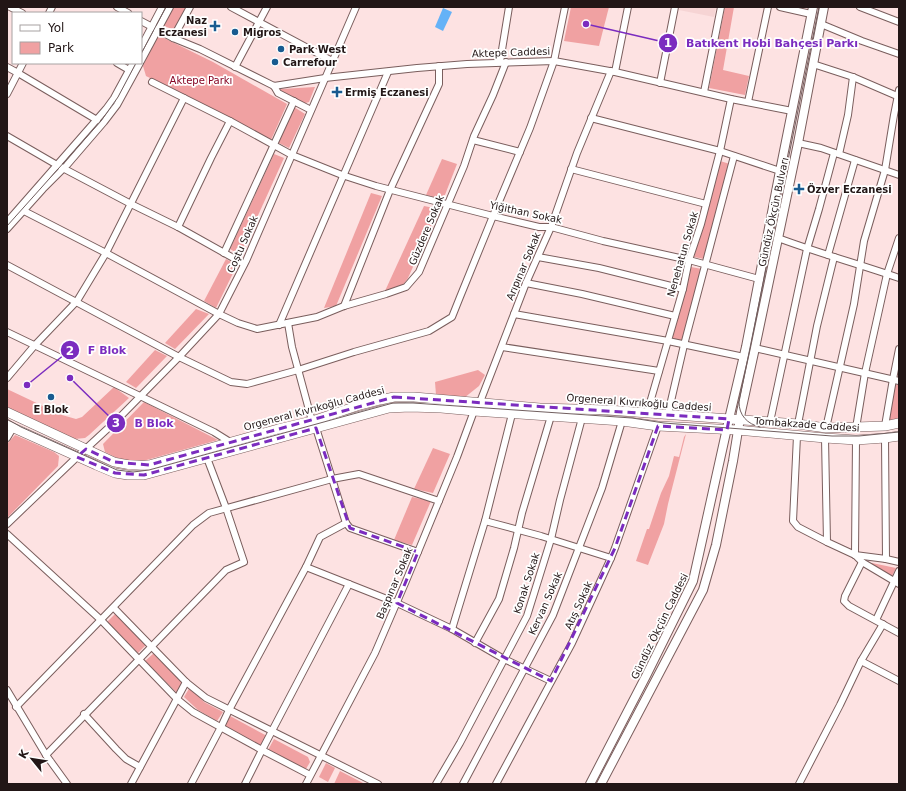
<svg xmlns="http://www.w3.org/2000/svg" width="906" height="791" font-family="'DejaVu Sans',sans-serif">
	<rect width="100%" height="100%" fill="#fde2e2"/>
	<path fill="#f6d4d4" d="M680 7H716L714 17 679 10Z"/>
	<g fill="#f0a1a2">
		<path d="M172 7H186L174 30 162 25Z"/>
		<path d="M571 7H609L599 46 564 41Z"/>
		<path d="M725 7H734L723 70 749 76 745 95 709 88Z"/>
		<path d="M158 35 213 62 287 104 271 140 146 76 143 66Z"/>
		<path d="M315 87 309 102 302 104 279 92 281 89Z"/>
		<path d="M294 107 305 114 289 148 277 142Z"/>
		<path d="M274 154 284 158 240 255 230 249Z"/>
		<path d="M442 159 457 164 443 200 426 195Z"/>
		<path d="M720 161 730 164 704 259 694 257Z"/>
		<path d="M371 193 382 196 336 306 324 308Z"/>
		<path d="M424 206 439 209 408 278 403 285 385 291Z"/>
		<path d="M226 259 237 265 216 308 204 301Z"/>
		<path d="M691 267 702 269 682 343 671 340Z"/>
		<path d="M196 309 209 314 175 349 165 343Z"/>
		<path d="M155 350 167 356 136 388 126 382Z"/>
		<path d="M478 370 485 375 479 386 464 398 436 395 435 382Z"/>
		<path d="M894 385H899V420L889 422Z"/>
		<path d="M114 387 129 398 89 435 85 438 75 439 7 407V389L62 415 76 419 82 417Z"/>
		<path d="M144 402 218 440 143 461 121 460 105 452 103 444Z"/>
		<path d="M686 434 668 504 664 524 648 565 636 561 647 529H649L661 493 669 476 674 456 679 457 684 437Z"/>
		<path d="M15 435 54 452 59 456 58 466 7 518V444Z"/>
		<path d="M433 448 450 454 433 493 414 489Z"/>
		<path d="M412 497 431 501 412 545 394 540Z"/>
		<path d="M872 563 896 568 892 576 872 565Z"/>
		<path d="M115 614 146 645 138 653 107 622Z"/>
		<path d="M154 653 182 681 177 693 145 661Z"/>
		<path d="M190 687 204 702 223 712 217 721 198 710 184 697Z"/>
		<path d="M230 716 267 736 262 746 225 727Z"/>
		<path d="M274 739 308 757 310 762 306 769 268 750Z"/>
		<path d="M326 763 335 768 328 782 319 777Z"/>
		<path d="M340 771 365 784H334Z"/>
	</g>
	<path fill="#65b2f7" d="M443 8 452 12 443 31 435 27Z"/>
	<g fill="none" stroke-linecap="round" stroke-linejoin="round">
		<g stroke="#7a5e5d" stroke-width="8">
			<g id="minor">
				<path d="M10 7 22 13"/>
				<path d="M117 7 128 13"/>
				<path d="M231 7 332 61"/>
				<path d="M780 7 811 14"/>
				<path d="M860 7 899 22"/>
				<path d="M49 13 52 7"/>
				<path d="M141 21 173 38 200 49 274 86"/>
				<path d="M821 24 862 41 899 54"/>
				<path d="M173 38 190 7"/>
				<path d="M141 47 162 7"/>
				<path d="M141 61 170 7"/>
				<path d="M500 62 509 7"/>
				<path d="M117 63 129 70"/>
				<path d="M813 64 853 77 897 96"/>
				<path d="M7 67 18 73 97 120"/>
				<path d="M235 67 267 7"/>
				<path d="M615 72 628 7"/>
				<path d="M152 82 230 121 292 155 342 175 376 186 493 216 539 227H551L603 241 689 260 759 279"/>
				<path d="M660 83 675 7"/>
				<path d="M274 86 325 78 417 68 467 64 554 61 615 72 731 99 792 111"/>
				<path d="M274 86 278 93 311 110"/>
				<path d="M704 92 721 7"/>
				<path d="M7 94 23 63"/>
				<path d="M748 102 768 7"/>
				<path d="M591 118 720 151 780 171"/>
				<path d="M7 136 57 165 131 204 178 227 244 264"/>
				<path d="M473 140 520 152"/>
				<path d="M798 143 821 148 899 175"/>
				<path d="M839 154 848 115 853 77"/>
				<path d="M571 169 706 204"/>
				<path d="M24 211 106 253 219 314 238 323 257 329 317 317 344 306 386 294 406 287 419 272 464 166 474 136 493 95 506 62"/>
				<path d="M7 222 106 109 114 98 133 63"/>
				<path d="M178 227 211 158 230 121"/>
				<path d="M7 229 43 189 67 165 104 122 117 105 140 63"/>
				<path d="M778 238C818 253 859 264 899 278"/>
				<path d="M224 253 294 101"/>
				<path d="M828 255 855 160"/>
				<path d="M538 257 599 268 683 289"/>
				<path d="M7 265 179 357 231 382 247 384 298 370 354 352 429 331 452 317 460 297 493 216 530 128 554 61 565 7"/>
				<path d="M526 283 582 294 675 316"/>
				<path d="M344 306 390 190 439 84V66"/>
				<path d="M514 314 668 341 744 357"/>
				<path d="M288 323 292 347 312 421"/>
				<path d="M279 325 388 72"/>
				<path d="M7 332 140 396 214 432 230 442"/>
				<path d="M502 347 659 371"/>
				<path d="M755 348 899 381"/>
				<path d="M7 378 35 345 77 301 106 253 184 98"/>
				<path d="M480 402 526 283 551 227 577 153 611 71"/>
				<path d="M647 413 683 289 689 260 701 224 720 151 731 99"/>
				<path d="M668 414 684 345 734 156"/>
				<path d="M770 422 807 249 819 209 834 153"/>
				<path d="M798 424 817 326 834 257"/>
				<path d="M885 426 893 379 899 349"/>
				<path d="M316 428 346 523 350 528 418 552"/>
				<path d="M826 428 854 304 864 241 885 170 894 115 899 90"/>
				<path d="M856 428 865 373 887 274 899 238"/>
				<path d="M797 436 793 521 798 527 827 542"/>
				<path d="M7 438 13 428"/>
				<path d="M825 438 827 542 855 555 862 562 899 584"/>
				<path d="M885 438 886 559"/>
				<path d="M485 521 541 536 611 558"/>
				<path d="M7 524 77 457 117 420 179 357 219 314 246 261 356 7"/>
				<path d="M7 534 101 620 177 699 193 712 262 750 245 784"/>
				<path d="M855 555 856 440"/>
				<path d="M855 555 886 559 899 562"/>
				<path d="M862 562 845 596 844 601 849 606 899 633"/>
				<path d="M306 567 397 603 452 629 504 659 551 681"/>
				<path d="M114 608 186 682 206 698 378 784"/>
				<path d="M876 620 899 571"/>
				<path d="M452 629 485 521 512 414"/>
				<path d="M475 643 499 599 514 548 522 513 551 416"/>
				<path d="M861 661 899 681"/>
				<path d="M7 690 46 755 67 784"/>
				<path d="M16 707 193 525 209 513 332 479 359 474 439 501"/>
				<path d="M84 714 116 749 126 759 140 767"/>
				<path d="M46 755 226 570 244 562 226 508 207 458"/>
				<path d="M310 775 262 750 349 584"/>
				<path d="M131 784 186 682"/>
				<path d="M191 784 221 727 229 710 306 567 320 537 346 523"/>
				<path d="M306 784 375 653 406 581 457 457 474 411"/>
				<path d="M436 784 460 743 527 616 551 539 560 500 582 418"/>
				<path d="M463 784 553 615 602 488 622 421"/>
				<path d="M496 784 572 643 611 558 615 548 658 426"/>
				<path d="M799 784 840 705 861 661 883 624"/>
			</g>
		</g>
		<g stroke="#7a5e5d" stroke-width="10">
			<g id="tertiary">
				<path d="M590 784 646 676 693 581 729 419 746 347 780 171 813 7"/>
				<path d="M601 784 703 590 716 545 733 461 741 412 755 348 798 143 824 7"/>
			</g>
		</g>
		<g stroke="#7a5e5d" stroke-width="10">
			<g id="secondary">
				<path d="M7 412 114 462C126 465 136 466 149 465L278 429 312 421 357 406 380 400 394 397H414L540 408 608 410 662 414 798 424 826 428 885 426 899 423"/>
				<path d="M7 425 96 465 115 473 128 475H144L389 408 410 407 441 408 474 411 622 421 658 426 737 430 825 438 856 440 885 438 899 436"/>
			</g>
		</g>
		<use href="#minor" stroke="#fff" stroke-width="6"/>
		<use href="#tertiary" stroke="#fff" stroke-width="8"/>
		<use href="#secondary" stroke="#fff" stroke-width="9"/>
		<g stroke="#715f5f" stroke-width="1">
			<path d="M141 54 166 7"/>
			<path d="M7 226 101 121 118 97 136 63"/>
			<path d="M7 419 21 427 117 470 133 472 149 470 393 403H413L632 418 664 423 832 436H859L899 432"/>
			<path d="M760 427C747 424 739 415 739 402L819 7"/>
		</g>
	</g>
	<path fill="none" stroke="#7b2cbf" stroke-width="3" stroke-dasharray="8 5" stroke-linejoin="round" d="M394 397 729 419 727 430 658 426 615 548 551 681 397 603 418 552 350 528 316 428 144 475 115 473 77 457 86 449 114 462 149 465Z"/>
	<g fill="#185b90" stroke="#fff" stroke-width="1.5">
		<path d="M213 20h4v4h4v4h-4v4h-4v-4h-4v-4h4z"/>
		<circle cx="235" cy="32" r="4"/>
		<circle cx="281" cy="49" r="4"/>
		<circle cx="275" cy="62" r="4"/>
		<path d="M335 86h4v4h4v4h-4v4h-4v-4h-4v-4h4z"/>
		<path d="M797 183h4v4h4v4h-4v4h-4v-4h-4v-4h4z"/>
		<circle cx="51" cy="397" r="4"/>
	</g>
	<g text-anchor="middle" stroke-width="3.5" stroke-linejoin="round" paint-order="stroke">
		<g font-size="10" font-weight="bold" fill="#221616" stroke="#fff" text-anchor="start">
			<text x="207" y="24" text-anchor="end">Naz<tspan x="207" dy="12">Eczanesi</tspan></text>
			<text x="243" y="36">Migros</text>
			<text x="289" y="53">Park West</text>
			<text x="283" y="66">Carrefour</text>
			<text x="345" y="96">Ermiş Eczanesi</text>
			<text x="807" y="193">Özver Eczanesi</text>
			<text x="51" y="413" text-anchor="middle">E Blok</text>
		</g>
		<g font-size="10" fill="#221616" stroke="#fff">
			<text transform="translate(511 52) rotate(-2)" y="4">Aktepe Caddesi</text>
			<text transform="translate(526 212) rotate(12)" y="4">Yiğithan Sokak</text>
			<text transform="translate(773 212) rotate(-78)" y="4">Gündüz Ökçün Bulvarı</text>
			<text transform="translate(426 230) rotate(-67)" y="4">Güzdere Sokak</text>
			<text transform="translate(242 244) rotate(-66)" y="4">Coştu Sokak</text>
			<text transform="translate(682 254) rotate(-74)" y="4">Nenehatun Sokak</text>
			<text transform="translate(523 266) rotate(-67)" y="4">Arıpınar Sokak</text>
			<text transform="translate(639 402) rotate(4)" y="4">Orgeneral Kıvrıkoğlu Caddesi</text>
			<text transform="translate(314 408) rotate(-15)" y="4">Orgeneral Kıvrıkoğlu Caddesi</text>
			<text transform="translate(807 424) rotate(4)" y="4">Tombakzade Caddesi</text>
			<text transform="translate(394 583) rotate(-67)" y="4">Başpınar Sokak</text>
			<text transform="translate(526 583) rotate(-72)" y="4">Konak Sokak</text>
			<text transform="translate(545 603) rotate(-66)" y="4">Kervan Sokak</text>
			<text transform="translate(578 605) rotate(-65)" y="4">Atış Sokak</text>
			<text transform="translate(659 626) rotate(-64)" y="4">Gündüz Ökçün Caddesi</text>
		</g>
		<g font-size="10" fill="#860423" stroke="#fff">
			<text x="201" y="84">Aktepe Parkı</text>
		</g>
	</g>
	<path fill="none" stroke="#7b2cbf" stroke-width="1.5" d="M586 24L668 43M27 385L70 350M70 378L116 423"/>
	<g fill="#7b2cbf" stroke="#fff" stroke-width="1.5">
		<circle cx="586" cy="24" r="4"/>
		<circle cx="27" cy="385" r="4"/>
		<circle cx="70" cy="378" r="4"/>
		<circle cx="668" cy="43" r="10"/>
		<circle cx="70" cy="350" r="10"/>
		<circle cx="116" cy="423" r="10"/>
	</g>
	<g font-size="12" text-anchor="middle" font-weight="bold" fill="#fff">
		<text x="668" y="47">1</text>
		<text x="70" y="355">2</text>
		<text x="116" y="427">3</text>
	</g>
	<g font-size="11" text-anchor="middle" font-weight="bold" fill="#7b2cbf" stroke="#fff" stroke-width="3.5" stroke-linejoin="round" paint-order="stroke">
		<text x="772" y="47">Batıkent Hobi Bahçesi Parkı</text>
		<text x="107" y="354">F Blok</text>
		<text x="154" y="427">B Blok</text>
	</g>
	<rect width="906" height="791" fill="none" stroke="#221616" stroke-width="16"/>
	<rect x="12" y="12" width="130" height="52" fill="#ffffff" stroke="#a7a2a2"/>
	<rect x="20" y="25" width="20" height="6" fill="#ffffff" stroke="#a7a2a2"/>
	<text x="48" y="32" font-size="12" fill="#221616">Yol</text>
	<rect x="20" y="42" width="20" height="12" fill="#f0a1a2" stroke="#a7a2a2"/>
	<text x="48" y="52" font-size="12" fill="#221616">Park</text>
	<g transform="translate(32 759) rotate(300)" stroke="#ffffff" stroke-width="3" paint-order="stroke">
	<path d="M0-3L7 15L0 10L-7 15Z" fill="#221616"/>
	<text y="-6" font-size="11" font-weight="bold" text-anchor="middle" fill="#221616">K</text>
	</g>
</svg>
